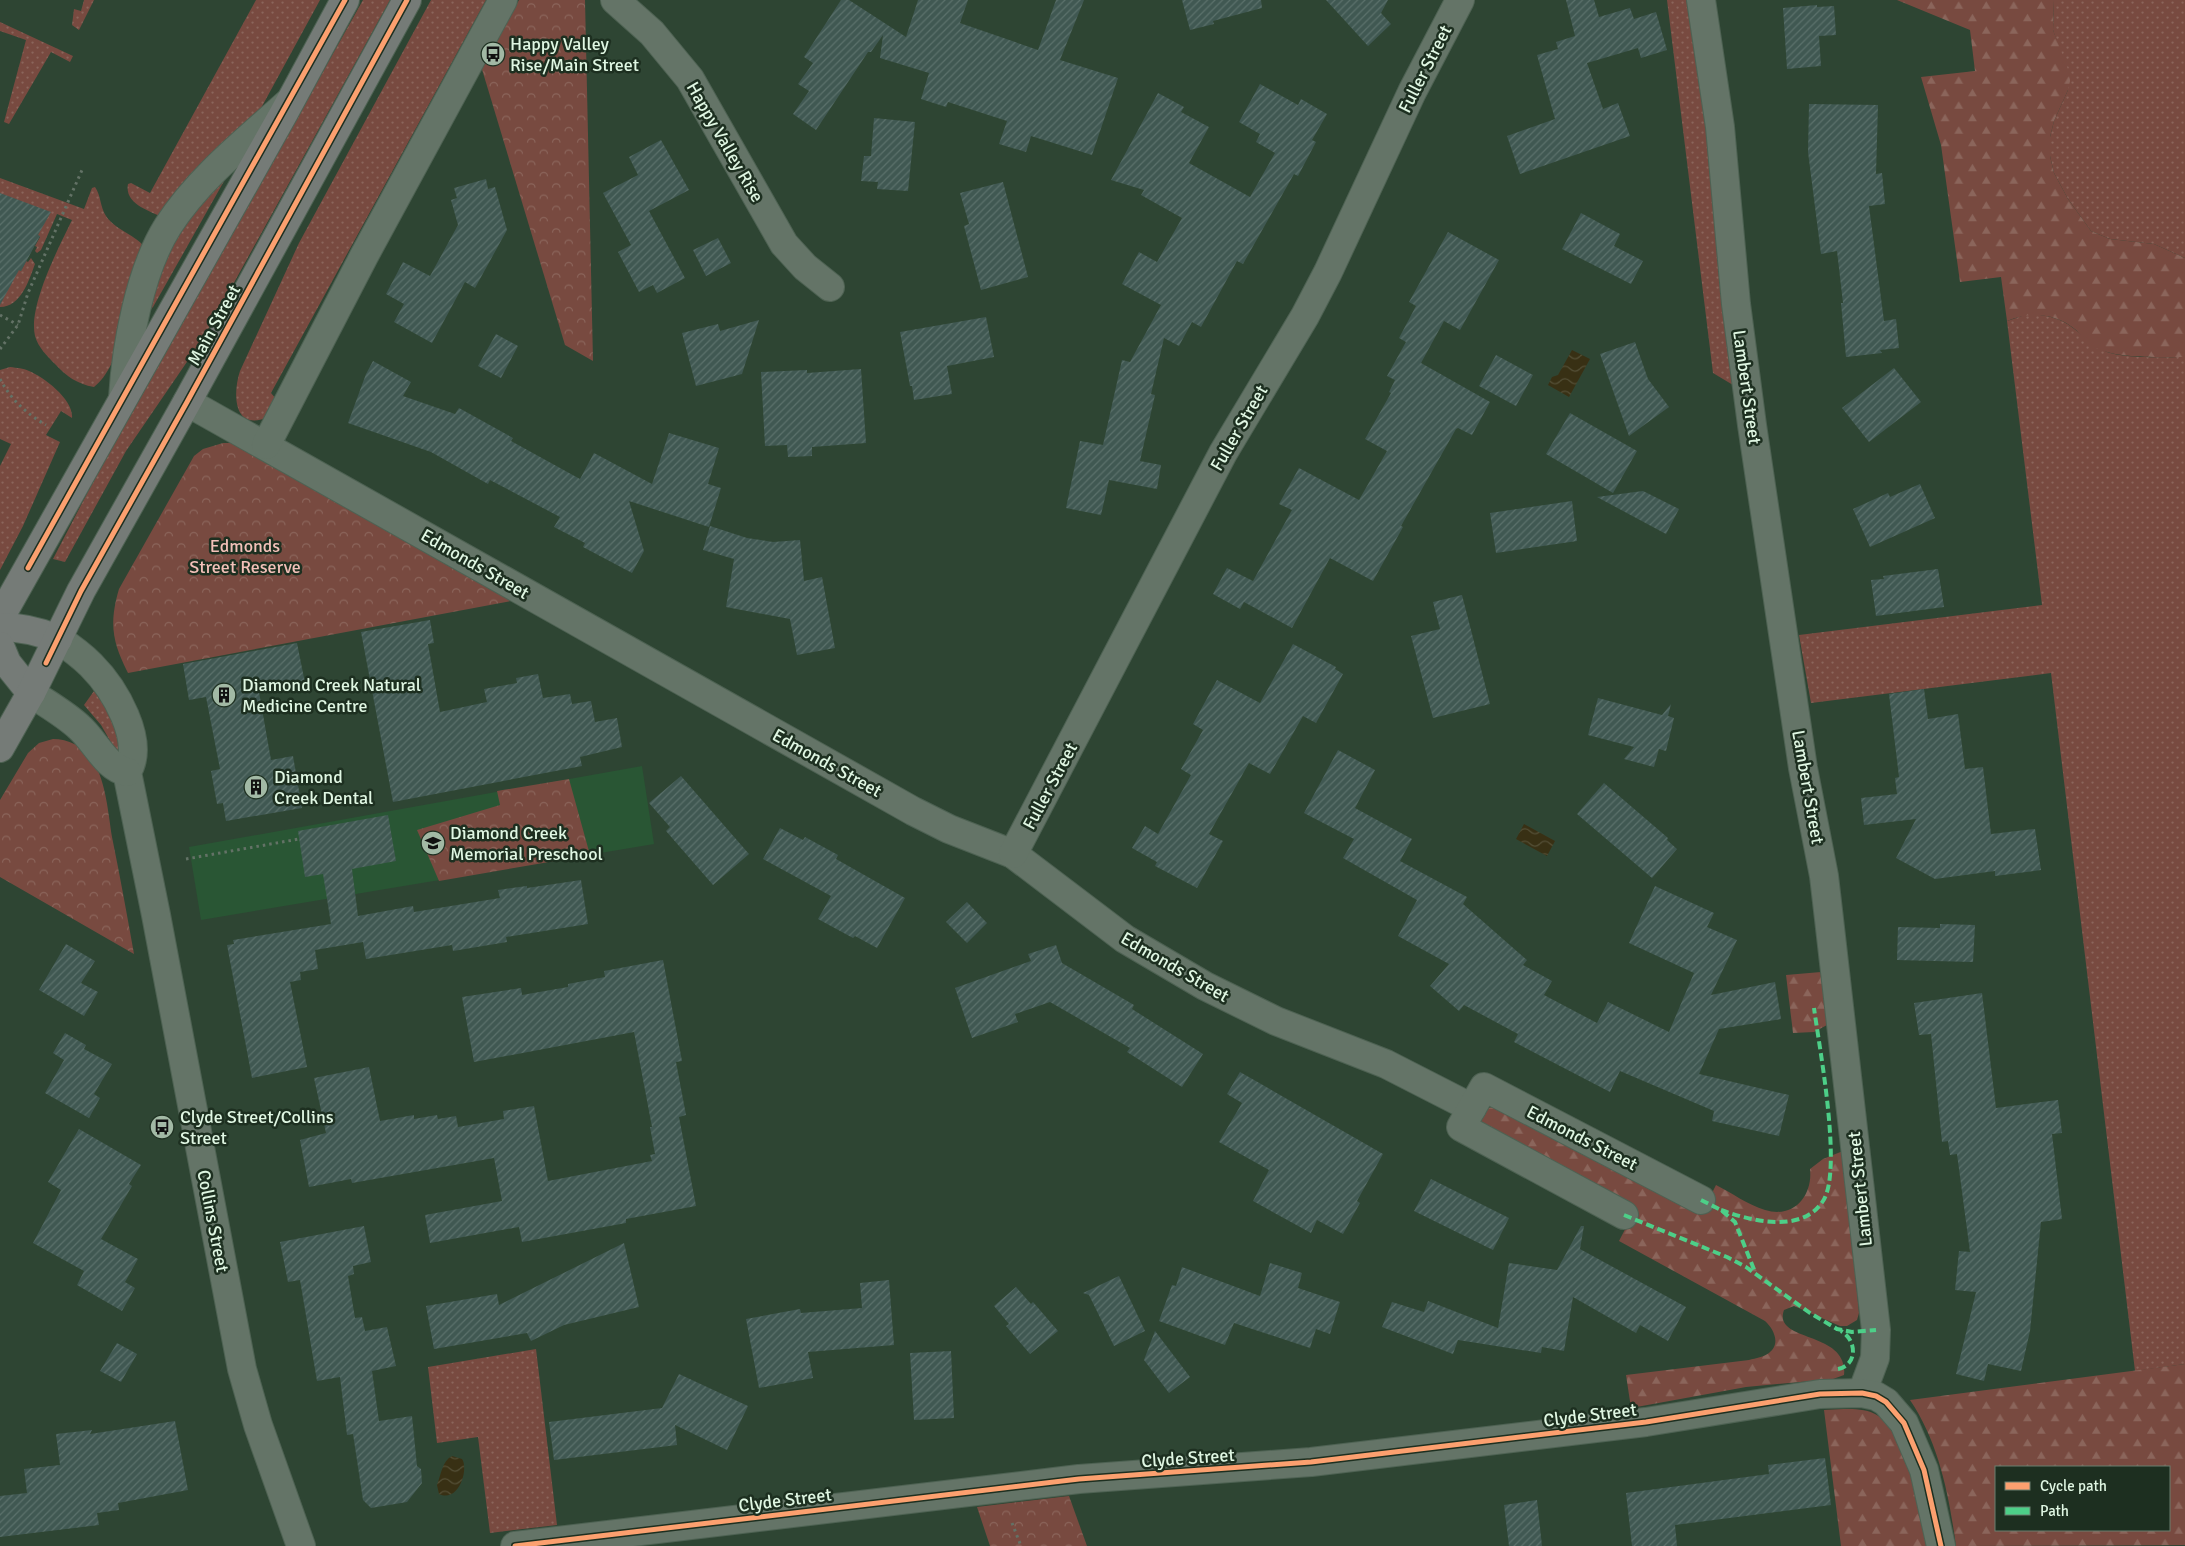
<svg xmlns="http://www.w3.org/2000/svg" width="2185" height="1546" font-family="Signika,sans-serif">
	<defs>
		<pattern id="grass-dots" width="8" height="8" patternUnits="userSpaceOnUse" patternTransform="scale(1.25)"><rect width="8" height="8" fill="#784a40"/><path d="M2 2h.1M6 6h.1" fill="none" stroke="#8b655b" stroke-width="1.8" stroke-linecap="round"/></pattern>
		<pattern id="forest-firs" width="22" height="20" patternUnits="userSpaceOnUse" patternTransform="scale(1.25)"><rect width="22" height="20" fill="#784a40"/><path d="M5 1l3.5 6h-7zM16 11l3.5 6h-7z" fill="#8b655b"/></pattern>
		<pattern id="park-crowns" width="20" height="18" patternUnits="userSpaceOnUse" patternTransform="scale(1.25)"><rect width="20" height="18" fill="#784a40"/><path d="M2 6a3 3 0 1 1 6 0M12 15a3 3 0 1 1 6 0" fill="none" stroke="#8b655b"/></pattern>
		<pattern id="water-waves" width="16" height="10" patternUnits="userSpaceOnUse" patternTransform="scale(1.25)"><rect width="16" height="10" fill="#383014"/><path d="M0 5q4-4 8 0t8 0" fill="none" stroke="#544f36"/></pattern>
		<pattern id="building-hatch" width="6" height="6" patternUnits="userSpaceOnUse" patternTransform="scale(1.25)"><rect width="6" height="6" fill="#405852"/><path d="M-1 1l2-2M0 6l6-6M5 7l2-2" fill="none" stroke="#5b716b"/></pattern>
	</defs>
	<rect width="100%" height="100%" fill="#2e4533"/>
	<path fill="#295634" d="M642 766 654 844 201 920 189 847Z"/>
	<g fill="url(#grass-dots)">
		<path d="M84 0H94L79 30 72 25 74 9 81 11Z"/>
		<path d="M256 0H320L260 110 164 218C150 211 124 204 128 184L131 183 150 193Z"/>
		<path d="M363 0H390L204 337 126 451 65 562 53 559 92 484Z"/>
		<path d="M431 0H486L271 393 277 400 270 416C234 434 232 395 240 371L299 243Z"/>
		<path d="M1667 0H1690L1705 110 1722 305 1733 385 1713 373Z"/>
		<path d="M2054 0H2185V258L2154 244 2110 239 2091 231 2068 199 2054 173 2050 156V137L2054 121 2068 90 2062 57 2053 30Z"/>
		<path d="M0 22 73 56 70 62 51 52 9 124 4 122 26 40 0 31Z"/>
		<path d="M236 160 153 307 149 311 161 253Z"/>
		<path d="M0 178 84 209 92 188 95 187C101 195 100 207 106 216 116 231 135 233 148 251 138 284 121 368 94 387 77 384 66 376 55 364 47 356 38 347 35 336 28 306 59 247 72 220L57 214 41 250 37 253 35 251 37 247 35 246 40 237 33 232 0 193Z"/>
		<path d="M31 258 35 264C29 280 21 307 0 307V260L21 271 26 261 28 262Z"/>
		<path d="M2028 314C2040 315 2051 316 2062 321 2078 329 2090 345 2107 352 2127 359 2164 357 2185 357V1364L2135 1371 2051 673 1811 703 1799 635 2042 605 2007 321Z"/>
		<path d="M10 367C17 368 23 368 29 371 44 377 74 400 72 418L61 411 46 435 60 442 23 526 0 570V466L11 444 0 439V370Z"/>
		<path d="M94 691 114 720 121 752 116 751 101 725 84 705Z"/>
		<path d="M536 1349 557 1525 490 1533 478 1437 437 1443 428 1367Z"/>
	</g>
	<g fill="url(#forest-firs)" fill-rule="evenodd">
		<path d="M1897 0H2054L2053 30 2069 72 2070 81 2068 90 2054 121 2050 137V156L2054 173 2068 199 2091 231 2110 239 2154 244 2185 258V357C2161 357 2118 359 2096 348 2088 344 2082 336 2076 330 2056 313 2030 311 2007 321L2001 277 1960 282 1941 145 1921 77 1975 71 1970 30Z"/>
		<path d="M1821 972 1827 1025 1814 1032 1793 1033 1786 975Z"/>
		<path d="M1497 1106 1703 1211 1716 1185C1732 1193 1748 1205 1765 1210 1794 1219 1813 1195 1810 1169L1823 1159 1843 1151 1859 1313 1857 1320 1847 1326H1840L1794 1306 1784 1310C1772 1343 1849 1330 1844 1375L1833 1379 1746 1387 1631 1408 1626 1375 1749 1360C1756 1358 1764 1357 1769 1353 1781 1344 1774 1329 1765 1321L1619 1241 1634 1212 1481 1123V1118L1488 1108Z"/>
		<path d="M2185 1364V1545L1956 1546C1949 1495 1939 1443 1910 1400ZM1996 1467H2169V1530H1996Z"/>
		<path d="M1844 1409C1855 1409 1865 1409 1875 1414 1908 1430 1920 1512 1928 1546H1841L1824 1410Z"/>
	</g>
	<g fill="url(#park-crowns)">
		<path d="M519 0H585L593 361 565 345 481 66Z"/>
		<path d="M223 443H233L241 445 511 601 128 673C112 642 109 623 119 589L194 456 203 449Z"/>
		<path d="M53 739C68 739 83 746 92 759 106 781 108 812 112 837 120 876 127 915 134 954L0 877V800L28 753 39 743Z"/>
		<path d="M569 779 590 855 439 881 417 830 500 805 497 791Z"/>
		<path d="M1069 1496 1087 1546H990L977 1507Z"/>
	</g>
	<g fill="url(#water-waves)">
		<path d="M1572 350 1590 359 1569 397 1548 385 1552 377 1558 375Z"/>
		<path d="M1524 824 1555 841 1547 856 1516 839Z"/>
		<path d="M452 1456 462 1459C469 1469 459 1503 439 1494L437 1485C441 1475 442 1461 452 1456Z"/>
	</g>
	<g fill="url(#building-hatch)">
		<path d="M841 0H849L906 37 918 0H968L960 23 1038 50 1056 0H1084L1060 60 1118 78 1092 155 1031 136 1026 152 999 144 1007 121 948 102 946 107 921 99 929 73 880 58 883 35 871 52H868L816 130 793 114 809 91 798 84 813 63 804 57Z"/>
		<path d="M1182 0H1261L1262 8 1213 21 1214 24 1190 30Z"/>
		<path d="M1326 0H1388L1381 13 1391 24 1368 46Z"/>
		<path d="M1566 0H1594L1599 17 1630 8 1634 19 1656 12 1667 50 1641 58 1638 48 1587 63 1603 109 1618 103 1630 136 1520 174 1507 136 1555 119 1537 55 1558 49 1556 42 1575 36Z"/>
		<path d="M1817 5V7L1834 6 1836 35 1819 36 1821 66 1787 69 1783 8Z"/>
		<path d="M1260 84 1298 105 1301 99 1327 114 1312 140 1316 142 1298 176 1294 174 1243 264 1237 261 1201 327 1192 322 1179 346 1164 338 1151 394 1155 395 1140 461 1161 465 1157 489 1109 480 1101 515 1066 508 1080 441 1103 445 1122 360 1130 362 1161 305 1122 284 1139 252 1157 262 1182 218 1141 195 1144 190 1111 180 1158 93 1184 107 1181 112 1209 127 1189 163 1250 197 1275 153 1256 142 1260 134 1239 122Z"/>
		<path d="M1809 104 1878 105 1876 174 1882 173 1885 204 1869 206 1884 321 1896 319 1899 348 1880 350 1882 353 1846 357 1841 303H1843L1837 251 1821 254 1808 152Z"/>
		<path d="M874 118 915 122 908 191 877 189 878 182 861 181 864 156H871Z"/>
		<path d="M661 140 689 190 649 211 685 278 657 293 653 285 639 292 618 252 631 245 603 193 638 175 629 157Z"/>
		<path d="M486 179 488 189 495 187 507 230 475 288 465 282 432 343 394 322 404 304 386 294 403 262 430 276 458 225 451 200 457 198 454 188Z"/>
		<path d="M1003 182 1028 277 981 290 964 226 969 224 960 193Z"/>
		<path d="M0 193 51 212 38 235 40 236 21 271 19 270 0 305Z"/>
		<path d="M1581 213 1620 234 1614 246 1643 261 1631 284 1562 249Z"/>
		<path d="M1448 232 1499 260 1460 330 1444 321 1421 363 1490 402 1472 435 1458 428 1456 429 1401 526 1403 527 1373 581 1330 558 1292 628 1244 602 1240 609 1213 594 1227 568 1253 581 1292 510 1279 504 1299 468 1359 500 1387 451 1365 439 1391 393 1389 392 1395 380 1387 376 1406 342 1399 338 1416 306 1409 302Z"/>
		<path d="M718 238 731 263 706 276 693 250Z"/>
		<path d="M986 317 994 357 947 366 952 394 914 400 912 386H910L900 332Z"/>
		<path d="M759 320 742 374 696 386 682 333 718 324 720 331Z"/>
		<path d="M496 334 518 346 501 378 478 366Z"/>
		<path d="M1635 342 1648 379 1669 407 1629 436 1600 354Z"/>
		<path d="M1496 355 1533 375 1516 406 1479 386Z"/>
		<path d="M373 361 411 382 403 396 455 414 459 408 513 438 511 441 580 479 594 453 652 484 669 433 719 448 708 484 721 488 709 527 629 501 644 551 632 573 583 547 585 543 554 527 560 517 490 480 488 484 431 452 348 423 366 374Z"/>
		<path d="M1894 368 1921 402 1869 442 1842 408Z"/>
		<path d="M861 369 866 443 812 447V456L788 457 787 445 765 446 761 372 807 370V373Z"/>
		<path d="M1570 413 1637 451 1613 493 1546 454Z"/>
		<path d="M1920 484 1935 518 1870 547 1853 509 1888 493 1890 497Z"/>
		<path d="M1643 491 1679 509 1666 534 1597 497Z"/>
		<path d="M1572 501 1577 541 1496 553 1490 513Z"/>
		<path d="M710 526 747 538 773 542 800 540 804 581 822 577 835 648 797 655 790 619 726 607 734 559 703 550Z"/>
		<path d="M1938 569 1944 607 1876 616 1871 580 1884 579 1883 576Z"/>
		<path d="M1462 595 1490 704 1433 718 1411 636 1440 629 1433 602Z"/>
		<path d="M430 620 434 643 428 644 440 712 487 702 484 689 517 683 516 678 538 674 543 698 570 694 572 704 591 701 595 722 617 718 622 747 580 757 582 766 393 802 361 632Z"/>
		<path d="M297 643 305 683 259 692 271 760 293 756 302 808 226 821 223 803 217 804 211 771 220 769 206 697 189 700 183 664Z"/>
		<path d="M1293 644 1336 667 1335 669 1343 674 1316 723 1303 716 1270 774 1249 763 1209 834 1223 841 1197 888 1155 866 1157 862 1132 848 1145 826 1158 834 1191 775 1181 769 1203 730 1193 724 1217 680 1260 703Z"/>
		<path d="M1924 689 1928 719 1958 714 1965 769 1983 767 1991 834 2035 829 2041 870 1995 876V871L1935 879 1896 858 1916 819 1864 825 1861 798 1897 794 1895 778 1899 777 1889 694Z"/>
		<path d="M1598 698 1662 715 1671 704 1668 716 1674 718 1666 751 1659 749 1654 767 1624 759 1634 747 1588 735Z"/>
		<path d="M1338 750 1375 770 1355 808 1412 839 1400 861 1467 897 1463 904 1527 960 1523 965 1552 981 1544 995 1597 1023 1608 1002 1669 1032 1694 973 1629 943 1655 886 1714 913 1707 927 1737 940 1711 995 1775 982 1781 1019 1719 1029 1699 1074 1789 1095 1779 1136 1712 1121 1714 1111 1620 1071 1610 1092 1514 1042 1518 1034 1464 1005 1459 1011 1430 986 1449 964 1398 936 1417 900 1343 858 1354 839 1304 813Z"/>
		<path d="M681 776 749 854 713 885 666 831 670 827 649 803Z"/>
		<path d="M1604 783 1668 838 1667 840 1677 849 1652 878 1577 814Z"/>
		<path d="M388 815 396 861 352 869 358 916 413 906 414 912 500 898 498 890 527 886V888L581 880 588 924 506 937 507 942 453 951 452 945 366 959 363 942 315 950 318 969 300 972 301 980 290 982 307 1067 252 1078 227 945 234 944 233 940 331 924 323 874 305 877 298 831Z"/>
		<path d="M780 828 803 840 805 837 838 855 836 859 905 898 877 948 855 936 853 938 818 919 831 896 763 859Z"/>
		<path d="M967 902 987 923 967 943 946 922Z"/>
		<path d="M1940 924 1975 925 1973 962 1897 960 1898 927 1940 928Z"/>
		<path d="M66 944 95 961 81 983 98 992 84 1016 39 990Z"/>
		<path d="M1056 945 1062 963 1134 1005 1132 1009 1203 1054 1182 1087 1127 1052 1130 1048 1050 1002 1015 1014 1018 1022 972 1038 955 988 1031 961 1028 954Z"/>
		<path d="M663 960 682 1061 676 1062 686 1115 679 1117 696 1206 626 1219V1223L522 1242 519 1227 430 1243 425 1215 502 1201 494 1158 352 1183 351 1179 309 1187 300 1140 326 1133 314 1078 369 1067 380 1121 414 1115V1119L437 1115 438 1119 456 1116 458 1127 504 1119 503 1111 534 1106 548 1181 652 1161 650 1155 655 1154 650 1127H652L634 1032 474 1062 462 997 521 988 522 995 568 987V984L605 977 604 971Z"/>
		<path d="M1982 993 1996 1108 2058 1100 2062 1133 2052 1134 2062 1219 2041 1222 2030 1331 2021 1371 1988 1364 1984 1381 1956 1374 1976 1292 1955 1290 1959 1251 1970 1252 1957 1154 1950 1155 1948 1141 1942 1142 1931 1034 1919 1035 1914 1003Z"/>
		<path d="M65 1033 86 1045 84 1049 112 1064 94 1094 100 1098 89 1118 45 1093 64 1060 53 1053Z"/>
		<path d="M1240 1072 1383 1154 1357 1201 1360 1203 1343 1234 1317 1220 1311 1233 1253 1201 1269 1170 1219 1142 1242 1103 1227 1094Z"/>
		<path d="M79 1129 141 1165 129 1184 132 1186 101 1239 138 1259 125 1282 135 1288 122 1311 77 1285 84 1271 33 1243 61 1190 48 1182Z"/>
		<path d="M1431 1179 1509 1218 1493 1250 1414 1211Z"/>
		<path d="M364 1226 371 1262 353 1266 354 1274 348 1276 355 1318 362 1317 365 1331 387 1327 396 1366 372 1371 379 1421 412 1416 417 1466 421 1469 422 1483 407 1502 371 1508 363 1500 353 1434 347 1435 340 1377 317 1381 300 1280 288 1282 280 1242Z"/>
		<path d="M1581 1226H1584L1580 1249 1686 1307 1668 1341 1640 1325 1636 1333 1573 1297 1564 1351 1542 1347 1541 1353 1458 1340 1453 1354 1382 1327 1392 1302 1424 1312 1428 1301 1498 1328 1509 1263 1557 1270Z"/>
		<path d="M624 1243 639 1307 564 1325 531 1341 527 1333 434 1349 426 1306 497 1294 499 1305Z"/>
		<path d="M1270 1263 1302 1273 1298 1288 1340 1302 1330 1334 1316 1329 1310 1348 1234 1323 1225 1345 1159 1321 1172 1285 1176 1286 1182 1267 1260 1296Z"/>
		<path d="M1119 1276 1145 1331 1114 1346 1089 1295 1083 1293Z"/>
		<path d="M889 1280 894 1345 808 1352 813 1378 759 1388 746 1319 800 1309 801 1313 862 1308 860 1283Z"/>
		<path d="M1016 1287 1031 1304 1033 1302 1058 1331 1030 1354 1006 1326 1009 1324 994 1306Z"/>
		<path d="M1155 1331 1190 1377 1169 1393 1144 1360Z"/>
		<path d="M117 1343 137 1354 121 1382 100 1371Z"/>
		<path d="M951 1351 954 1418 914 1420 910 1353Z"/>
		<path d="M679 1374 748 1406 727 1450 675 1425 677 1445 554 1460 549 1422 662 1408Z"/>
		<path d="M175 1421 188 1490 118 1503 119 1510 97 1513 99 1525 0 1537V1496L27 1493 24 1469 60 1465 56 1434 92 1430 90 1434Z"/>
		<path d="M1825 1458 1831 1505 1675 1525 1677 1546H1632L1626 1493 1769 1474 1768 1465Z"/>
		<path d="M1537 1500 1542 1546H1509L1504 1505Z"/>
	</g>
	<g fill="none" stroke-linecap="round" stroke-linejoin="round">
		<g stroke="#4e6253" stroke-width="30">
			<g id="minor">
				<path d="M615 0 652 33 690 79 784 244 805 267 830 287"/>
				<path d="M1701 0 1720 127 1736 304 1752 425 1803 768 1824 876 1829 919 1876 1330 1875 1358 1862 1393"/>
				<path d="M123 398C126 346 140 270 168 226 199 178 246 141 288 103"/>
				<path d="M187 402 913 811 949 829 1013 854 1125 939 1205 986 1276 1021 1386 1064 1472 1108"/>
				<path d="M266 445 364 256 503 0"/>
				<path d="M58 639C70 647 81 655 91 665 114 688 146 741 127 772L156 915 242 1369 258 1425 301 1546"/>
				<path d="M31 693C47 704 65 714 79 727 96 742 105 767 127 772"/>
				<path d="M1013 854 1223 453 1305 316 1328 272 1412 92 1460 0"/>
				<path d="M1624 1215 1461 1127 1484 1087 1701 1200"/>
				<path d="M515 1546 1079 1479 1311 1462 1646 1422 1820 1394 1862 1393 1876 1396 1886 1402 1904 1423 1924 1470 1941 1546"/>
			</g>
		</g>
		<g stroke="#4e6253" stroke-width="30">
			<g id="major">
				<path d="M0 618 284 113 345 0"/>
				<path d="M0 627C21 627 38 631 58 639"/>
				<path d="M0 646 7 663 31 693"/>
				<path d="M0 748 31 693 81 591 187 402 407 0"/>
			</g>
		</g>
		<g stroke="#637266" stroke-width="3" stroke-dasharray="2.5 4" stroke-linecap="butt">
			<path d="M0 315 18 325"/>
			<path d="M0 349 18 325 28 293 82 170"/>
			<path d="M0 379C11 400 27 414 46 425"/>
			<path d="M186 859 299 839"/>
			<path d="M1012 1523 1021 1546"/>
		</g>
		<use href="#minor" stroke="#647467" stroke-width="28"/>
		<use href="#major" stroke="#757b77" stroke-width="28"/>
		<g stroke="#4dcf88" stroke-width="4" stroke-dasharray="8 4" stroke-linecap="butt">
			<path d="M1701 1200 1721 1210 1735 1222 1755 1272"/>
			<path d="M1721 1210C1751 1221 1802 1234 1823 1201 1843 1171 1819 1046 1814 1008"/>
			<path d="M1624 1215 1727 1257 1746 1267 1810 1313 1837 1329 1852 1332 1876 1330"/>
			<path d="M1838 1369C1858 1365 1857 1340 1841 1331"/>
		</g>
		<g stroke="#1d2f20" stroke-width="8">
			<g id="cycleway">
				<path d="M28 568 345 0"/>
				<path d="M46 663 81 591 187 402 407 0"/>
				<path d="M515 1546 1079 1479 1311 1462 1646 1422 1820 1394 1862 1393 1876 1396 1886 1402 1904 1423 1924 1470 1941 1546"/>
			</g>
		</g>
		<use href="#cycleway" stroke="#fca06f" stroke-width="5"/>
	</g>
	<defs>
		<g id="bus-disc" transform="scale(1.25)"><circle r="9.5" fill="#a2b9a5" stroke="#1d2f20"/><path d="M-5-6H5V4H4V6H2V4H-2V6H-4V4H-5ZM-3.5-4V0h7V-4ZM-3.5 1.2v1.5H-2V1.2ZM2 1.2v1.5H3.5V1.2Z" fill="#111"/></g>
		<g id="building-disc" transform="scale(1.25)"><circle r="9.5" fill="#a2b9a5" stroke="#1d2f20"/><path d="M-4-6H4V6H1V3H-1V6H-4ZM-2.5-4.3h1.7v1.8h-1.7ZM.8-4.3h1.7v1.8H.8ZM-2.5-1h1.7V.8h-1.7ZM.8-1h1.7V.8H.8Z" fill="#111"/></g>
		<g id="school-disc" transform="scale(1.25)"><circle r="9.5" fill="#a2b9a5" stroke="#1d2f20"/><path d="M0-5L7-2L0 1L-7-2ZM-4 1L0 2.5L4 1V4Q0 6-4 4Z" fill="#111"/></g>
	</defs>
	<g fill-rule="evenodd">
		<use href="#bus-disc" x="493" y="54"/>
		<use href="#building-disc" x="224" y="695"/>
		<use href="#building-disc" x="256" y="787"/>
		<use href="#school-disc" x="433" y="843"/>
		<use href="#bus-disc" x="162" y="1127"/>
	</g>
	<g text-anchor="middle" stroke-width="5" stroke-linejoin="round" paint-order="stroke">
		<g font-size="18" fill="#e0f7e3" stroke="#1d2f20" text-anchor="start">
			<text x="510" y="50">Happy Valley<tspan x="510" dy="21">Rise/Main Street</tspan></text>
			<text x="242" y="691">Diamond Creek Natural<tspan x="242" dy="21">Medicine Centre</tspan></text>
			<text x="274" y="783">Diamond<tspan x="274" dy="21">Creek Dental</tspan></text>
			<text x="450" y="839">Diamond Creek<tspan x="450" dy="21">Memorial Preschool</tspan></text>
			<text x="180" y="1123">Clyde Street/Collins<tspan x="180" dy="21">Street</tspan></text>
		</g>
		<g font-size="18" fill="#e0f7e3" stroke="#1d2f20">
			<text transform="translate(1425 69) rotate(-63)" y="6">Fuller Street</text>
			<text transform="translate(725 142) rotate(60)" y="6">Happy Valley Rise</text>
			<text transform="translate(214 325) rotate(-61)" y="6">Main Street</text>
			<text transform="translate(1747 387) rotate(82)" y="6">Lambert Street</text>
			<text transform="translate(1239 428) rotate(-60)" y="6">Fuller Street</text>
			<text transform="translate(475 564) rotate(30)" y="6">Edmonds Street</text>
			<text transform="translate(827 763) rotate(29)" y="6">Edmonds Street</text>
			<text transform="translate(1050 786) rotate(-62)" y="6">Fuller Street</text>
			<text transform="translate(1808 787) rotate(80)" y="6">Lambert Street</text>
			<text transform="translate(1175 967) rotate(30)" y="6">Edmonds Street</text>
			<text transform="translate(1582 1138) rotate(27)" y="6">Edmonds Street</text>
			<text transform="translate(1860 1189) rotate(-96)" y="6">Lambert Street</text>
			<text transform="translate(213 1221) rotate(79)" y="6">Collins Street</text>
			<text transform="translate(1590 1415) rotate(-7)" y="6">Clyde Street</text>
			<text transform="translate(1188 1458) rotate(-4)" y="6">Clyde Street</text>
			<text transform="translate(785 1500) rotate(-7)" y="6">Clyde Street</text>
		</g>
		<g font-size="18" fill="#f3c1b9" stroke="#1d2f20">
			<text x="245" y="552">Edmonds<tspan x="245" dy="21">Street Reserve</tspan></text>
		</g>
	</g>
	<rect x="1995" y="1466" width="175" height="65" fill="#1d2f20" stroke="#6b7f6e"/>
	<rect x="2005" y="1482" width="25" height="8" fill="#fca06f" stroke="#6b7f6e"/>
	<text x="2040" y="1491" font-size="15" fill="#e0f7e3">Cycle path</text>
	<rect x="2005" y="1507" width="25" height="8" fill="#4dcf88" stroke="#6b7f6e"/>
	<text x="2040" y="1516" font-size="15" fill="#e0f7e3">Path</text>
</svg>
